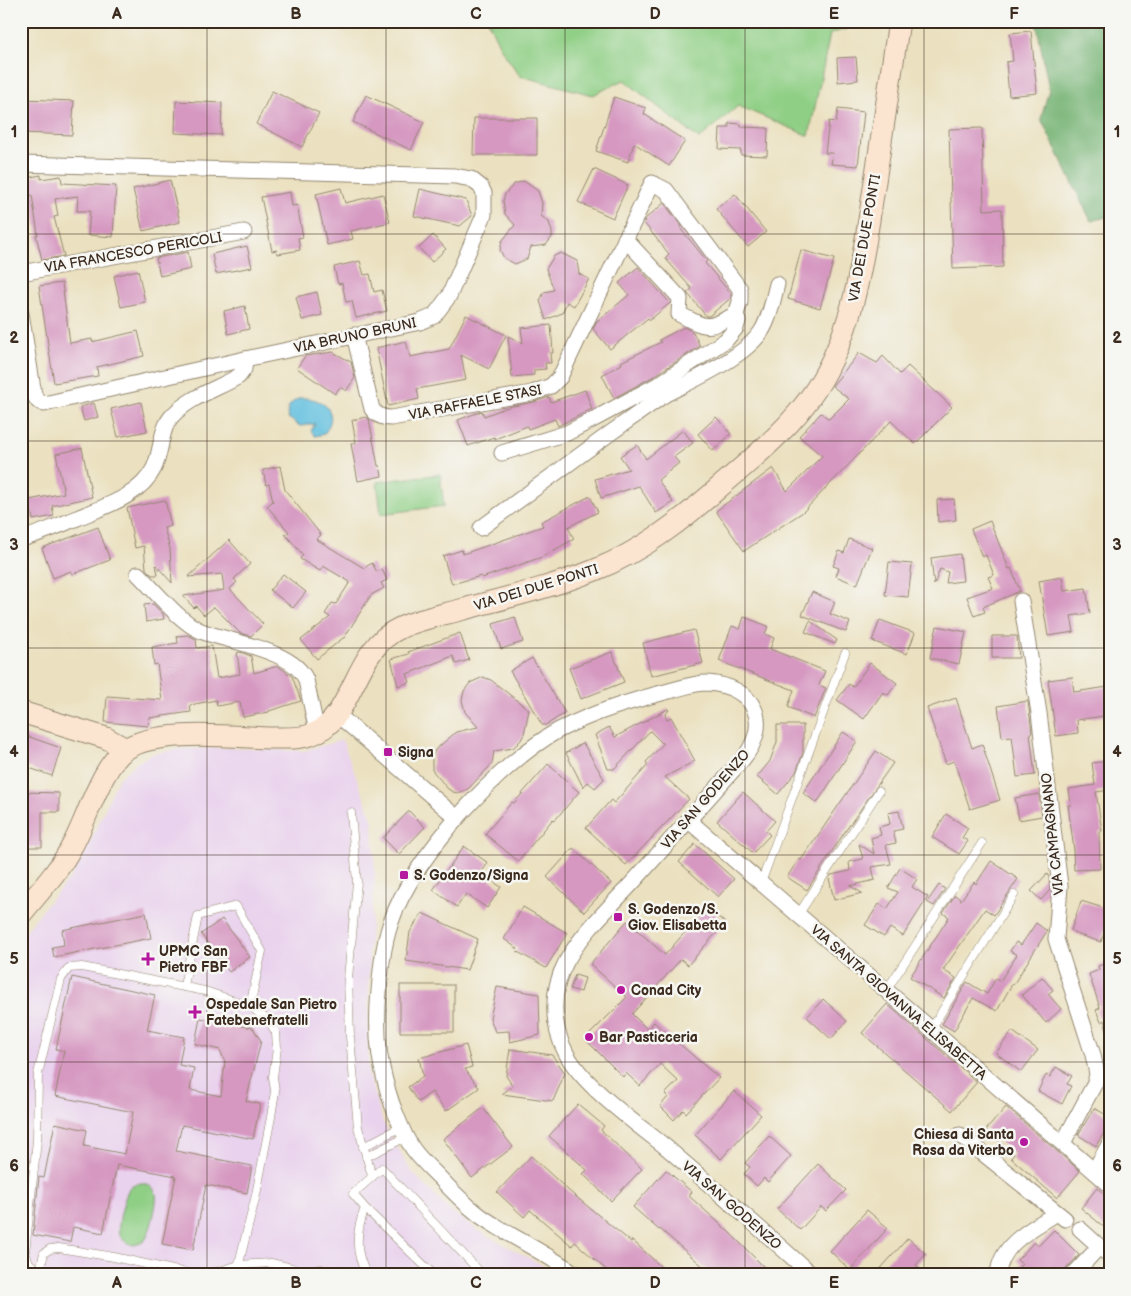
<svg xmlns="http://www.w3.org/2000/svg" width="1131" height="1296" font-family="'Balsamiq Sans',sans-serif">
	<rect width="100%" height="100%" fill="#f6f6f2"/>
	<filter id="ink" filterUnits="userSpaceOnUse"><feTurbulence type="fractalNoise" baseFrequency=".02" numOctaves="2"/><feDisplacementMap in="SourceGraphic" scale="10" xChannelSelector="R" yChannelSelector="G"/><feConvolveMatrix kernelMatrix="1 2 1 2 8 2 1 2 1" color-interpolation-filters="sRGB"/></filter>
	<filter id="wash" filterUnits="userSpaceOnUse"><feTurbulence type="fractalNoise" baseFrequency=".0096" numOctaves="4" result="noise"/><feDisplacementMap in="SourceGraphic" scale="20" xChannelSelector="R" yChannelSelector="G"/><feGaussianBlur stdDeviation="1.12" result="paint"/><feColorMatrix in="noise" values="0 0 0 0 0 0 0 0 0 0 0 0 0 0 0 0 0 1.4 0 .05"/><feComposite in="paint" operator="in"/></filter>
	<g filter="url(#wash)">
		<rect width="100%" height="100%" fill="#ebe1c0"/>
		<path fill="#e9d2ed" d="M342 740 373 821 375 876 369 949 368 1074 383 1122 411 1171 451 1212 484 1234 551 1270 552 1275H21V938L46 905 71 877 89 845 118 779 135 764 151 754 181 749 230 748 304 751Z"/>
		<g fill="#8fcf85" stroke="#657c52">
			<path d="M488 21H863L864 23 830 34 809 136 738 106 699 139 624 80 593 95 520 76 501 49Z"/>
			<path d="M440 474 444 506 381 514 377 482Z"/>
			<path d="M141 1183C148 1184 154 1187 156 1194 158 1201 150 1235 145 1240 142 1243 138 1244 134 1245 127 1243 122 1241 119 1233 117 1226 125 1193 130 1187 133 1184 137 1184 141 1183Z"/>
		</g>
		<path fill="#73b272" stroke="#576e48" d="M1036 21H1105L1110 33V216L1091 221 1041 119 1049 89Z"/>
		<path fill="#61bfdf" stroke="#4e747e" d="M300 398C323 397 341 412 324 434L315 436 311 431 315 424 300 426 288 418C285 408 291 402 300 398Z"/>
		<g id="blocks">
			<g fill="#d698c1">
				<path d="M1031 31 1037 93 1009 96 1006 62 1013 61 1010 33Z"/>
				<path d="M856 57 858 80 838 82 837 58Z"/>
				<path d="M272 91 319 113 302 147 256 124Z"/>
				<path d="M366 95 424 122 411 150 353 122Z"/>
				<path d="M614 97 646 108 644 114 685 141 669 166 634 143 628 162 596 151Z"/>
				<path d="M23 99 74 101 72 135 22 133Z"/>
				<path d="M176 101 222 103 221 135 175 133Z"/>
				<path d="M838 109 864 112 858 166 831 164 833 153H825L829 121 836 122Z"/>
				<path d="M474 118H537V155H473Z"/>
				<path d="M729 123 741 124V127L768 128 767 156 741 155V150L719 149 720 128H729Z"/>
				<path d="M982 128 984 210 1002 209 1003 267 953 269 949 129Z"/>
				<path d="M594 169 628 185 613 218 578 202Z"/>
				<path d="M41 175V179L61 176 62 183 116 186 113 237 88 235 90 211H77L78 196 55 199 58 216 54 217 64 256 42 260 36 235H38L32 195 21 196V179Z"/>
				<path d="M170 180 180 222 143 231 133 189Z"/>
				<path d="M524 181 538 191 542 203 541 216 549 222 552 232V237L546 245 531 247 527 259 515 264 504 258 500 250 502 241 515 225 505 214 503 201 505 194 514 184Z"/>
				<path d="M341 188 345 203 383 194 390 222 351 231 353 239 327 245 316 194Z"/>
				<path d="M420 189 466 200 472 216 460 226 414 216Z"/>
				<path d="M290 192 292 206 297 205 303 237 298 238 300 250 278 254 277 250 272 251 261 197Z"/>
				<path d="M735 194 766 232 748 247 716 209Z"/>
				<path d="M664 203 682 227 680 228 707 261 705 263 731 294V298L709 316H706L689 295 687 293 692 289 665 258 669 254 644 223 645 219Z"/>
				<path d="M433 235 446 249 432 262 419 248Z"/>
				<path d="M247 246 252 267 216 274 212 254Z"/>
				<path d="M801 250 834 259 820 308 788 299Z"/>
				<path d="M188 252 191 269 160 276 156 258Z"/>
				<path d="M561 253 577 261 579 274 589 279 574 306 567 302 562 313 546 320 540 301 544 292 554 290 546 269 554 256Z"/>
				<path d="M360 261 364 275 370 274 374 292 382 290 387 311 356 318 352 301 346 302 342 283 338 284 334 267Z"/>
				<path d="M638 267 670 303 650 320 648 318 610 349 593 329 596 322 629 295 619 283Z"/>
				<path d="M138 270 145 302 121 307 114 276Z"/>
				<path d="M62 283 70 343 92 339V342L138 331 144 356 97 367 98 376 54 383 39 286Z"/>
				<path d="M317 292 322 315 302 320 296 297Z"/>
				<path d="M245 306 249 329 228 334 224 311Z"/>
				<path d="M466 315 506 335 489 369 461 355 466 380 417 389 419 399 388 406 376 348 406 341 410 357 449 349Z"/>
				<path d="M551 325 553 353H550L551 363H545L546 369 534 370V375L512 377 508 336 523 343 521 328Z"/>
				<path d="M684 327 693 332 700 346 654 376 614 398 602 375 622 364 621 362 661 342 659 340Z"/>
				<path d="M333 352 351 362 355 378 346 391 340 387 335 394 297 368 305 356Z"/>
				<path d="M859 353 877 363 883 356 900 374 908 366 952 407 915 444 891 421 803 512 744 551 716 511 773 468 787 491 822 456 799 436 821 413 829 419 849 399 832 386Z"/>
				<path d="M585 390 592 409 558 426 555 419 528 429 527 426 495 439 494 437 468 446 458 420 482 411 484 416 508 407 534 402 549 397 551 402Z"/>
				<path d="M141 402 147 431 118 437 111 409Z"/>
				<path d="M94 403 98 417 84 421 80 407Z"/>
				<path d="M366 417 369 419 378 466H380L382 476 358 481 351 444 356 443 352 420Z"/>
				<path d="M716 417 731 434 713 451 698 434Z"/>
				<path d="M683 430 693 443 674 457 679 463 658 480 673 502 656 513 639 486 601 498 595 479 629 469 620 456 637 445 646 459Z"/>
				<path d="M82 448 92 497 52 506 54 516 33 520 29 500 64 493 56 454Z"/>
				<path d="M280 466 285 490 321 535 316 539 364 568 372 563 377 572 382 569 387 580 381 583 384 588 371 595 344 638H343L317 659 301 640 330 617 325 614 332 603 336 604 350 582 323 566 320 571 300 559 303 555 285 534 289 532 267 506 273 501 269 484 266 485 263 470Z"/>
				<path d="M590 496 598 512 568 527 574 539 542 557 482 578 481 576 452 584 443 556 462 550 463 554 543 526 541 522Z"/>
				<path d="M954 499 956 520 938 522 937 500Z"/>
				<path d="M165 500 171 526 164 528 170 549 172 583 156 565 158 575H152L146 569 144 546 135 548 127 508Z"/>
				<path d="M990 521 1009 569 1011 568 1020 591 983 607 985 612 974 616 967 597 993 588 988 577 994 575 986 555 982 557 971 529Z"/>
				<path d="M98 527 110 560 73 574 71 571 53 578 42 548Z"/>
				<path d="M849 539 872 548 857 585 836 576 839 568 833 566 839 551 844 553Z"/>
				<path d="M229 540 250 564 234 579 237 582 230 589 263 624 251 636 240 633 214 607 204 615 196 606 194 608 183 596 224 590 222 574 188 577Z"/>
				<path d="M960 554 963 581 946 583 948 572 940 569 934 585 931 558Z"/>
				<path d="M889 562 912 564 908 597 885 595Z"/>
				<path d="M283 574 306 592 293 608 270 590Z"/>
				<path d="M1062 577 1064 591 1086 588 1090 613 1071 616 1074 632 1048 636 1039 581Z"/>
				<path d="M812 592 835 602 830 614 850 622 846 632 802 615Z"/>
				<path d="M153 604 163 614 164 619 146 622 144 605Z"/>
				<path d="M515 617 523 642 501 649 493 624Z"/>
				<path d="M744 617 768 626 765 634 774 638 770 649 825 671 819 685 826 688 814 718 788 707 794 690 719 661 732 626 740 629Z"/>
				<path d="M880 620 915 633 907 654 872 641Z"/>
				<path d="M810 621 837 640 835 644 805 632Z"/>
				<path d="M937 626 966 632 959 664 930 658Z"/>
				<path d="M694 630 703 663 651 676 643 643Z"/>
				<path d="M460 633 469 660 456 664 453 656 407 674 410 682 398 686 391 659 409 654 408 652Z"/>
				<path d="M188 635 196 639 197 648 212 646 217 678 240 674 237 653 240 652 251 656 254 673 278 666 292 676 301 701 269 711V712L243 717 240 702 217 706 216 700 190 705 191 712 149 718 148 726 105 722 107 696 162 700 157 664 154 665 152 647 178 643 177 636Z"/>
				<path d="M992 636H1017L1019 658H992Z"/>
				<path d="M612 652 624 682 581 699 569 668Z"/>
				<path d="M532 658 565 713 546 725H542L510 671Z"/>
				<path d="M870 663 897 683 888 695 883 692 864 719 837 700 849 684 853 687Z"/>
				<path d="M483 677 491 680 529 710 524 734 521 740 513 748 494 751 492 764 468 789 458 793 453 792 448 789 432 770V757L435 750 456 732 478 727 465 712 462 700 464 691 470 683Z"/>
				<path d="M1072 677 1074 692 1108 687 1110 715 1077 720 1078 733 1056 736 1048 680Z"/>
				<path d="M956 698 972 748 982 744 1000 800 970 809 954 761 946 764 927 708Z"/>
				<path d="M1028 701 1032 733H1030L1035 775 1017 777 1012 736 1002 737 998 706Z"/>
				<path d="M668 709 669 710 665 715 667 719 671 717 695 761 665 777 689 799 626 865 586 828 611 800 614 803 648 765 646 762 663 744 650 731 614 769H608L595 735 609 727 615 737Z"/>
				<path d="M777 725H803V753L796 772 778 794 757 777 770 761 777 742Z"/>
				<path d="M843 732 857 741 817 803 803 793Z"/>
				<path d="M21 734 61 748 52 776 21 765Z"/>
				<path d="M583 743 604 779 595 788 588 782 583 787 566 753Z"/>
				<path d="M876 751 893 763 844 833 807 890 787 877 799 859 801 860Z"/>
				<path d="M1108 761 1110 790 1096 792 1102 831 1099 832 1100 869 1074 870 1073 850H1074L1068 805H1071L1069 789 1095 785 1092 763Z"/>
				<path d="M548 764 579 792 555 820 553 819 518 861 485 834 512 802 514 803Z"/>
				<path d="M23 792 59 793V812H42V847H21Z"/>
				<path d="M743 792 775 821 766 831 770 835 753 853 717 821Z"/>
				<path d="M1039 794 1042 816 1019 820 1015 798Z"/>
				<path d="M409 811 425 827 399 854 383 838Z"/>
				<path d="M899 811 903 829 893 831 896 843 886 845 891 864 872 867 875 880 850 886 862 893 834 900 829 878 831 875 850 871 849 862 863 859 859 844 874 854 871 838 881 835 879 827 890 824 888 813Z"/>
				<path d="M946 814 968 828 962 838 968 841 959 854 932 837Z"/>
				<path d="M695 844 734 879 718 897 679 862Z"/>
				<path d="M464 846 488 863 481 873 501 887 487 908 466 894 457 907 433 890Z"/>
				<path d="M573 848 611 883 584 912 547 877Z"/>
				<path d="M991 861 1018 879 994 915 985 909 943 970 956 978 944 998 910 977 949 917 943 913 955 895 961 900 974 882 976 884Z"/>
				<path d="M900 868 917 879 912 887 928 897 903 936 890 928 884 937 865 925 879 904 887 909 898 892 888 888Z"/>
				<path d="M1047 874 1049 877 1050 890 1041 900 1031 891Z"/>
				<path d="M939 885 945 889 934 906 927 902Z"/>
				<path d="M1081 901 1110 910V915L1101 942 1076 934 1071 930Z"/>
				<path d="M523 907 567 933 546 968 516 951 518 949 504 939Z"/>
				<path d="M707 907 725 923 688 965 681 959 632 1014 647 1029 654 1022 719 1078 686 1113 683 1110 674 1120 660 1106 668 1097 665 1094 678 1081 660 1064 640 1086 626 1073 623 1077 585 1039 627 997 590 964 627 921 665 955Z"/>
				<path d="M146 913 151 938 54 957 52 947 64 945 62 930Z"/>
				<path d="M422 913 478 939 467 970 406 961 410 932Z"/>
				<path d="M222 919 250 957 229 972 201 934Z"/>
				<path d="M1036 923 1047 931 1013 985 1012 984 997 1011 973 998 954 1031 942 1024 967 982 987 994 996 978 1000 981 1017 955 1010 951 1016 942 1021 945Z"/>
				<path d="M1110 962V1031H1107L1104 1020 1101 1022 1096 1010 1100 1008 1089 974 1099 970 1098 966Z"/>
				<path d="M575 975 585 978 581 992 570 989Z"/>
				<path d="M72 977 155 995 147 1030 184 1037 179 1065 194 1068 190 1090 221 1096 225 1062 220 1050 195 1044 200 1018 253 1028 261 1041 246 1101 260 1104 253 1139 182 1125 176 1151 252 1166 247 1193 206 1185 193 1250 162 1244 176 1176 117 1165 103 1233 73 1227 70 1242 33 1235 39 1177 44 1178 55 1123 87 1130 84 1146 125 1154 133 1112 55 1096 64 1051 56 1049Z"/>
				<path d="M1042 977 1053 990 1048 994 1061 1009 1046 1023 1022 995Z"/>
				<rect x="400" y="985" width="54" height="47"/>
				<path d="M497 987 539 994 540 1035 510 1042 509 1031 495 1032 490 1018Z"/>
				<path d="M823 999 847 1021 831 1039 807 1017Z"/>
				<path d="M887 1004 977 1082 952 1111 862 1033Z"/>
				<path d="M1012 1031 1038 1050 1021 1072 996 1053Z"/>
				<path d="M466 1045 472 1067 465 1069 479 1088 446 1111 432 1092 418 1102 408 1087 423 1076 419 1058Z"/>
				<path d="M510 1049 552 1055 565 1073 553 1101 502 1094 513 1086 506 1076Z"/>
				<path d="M1056 1067 1072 1076 1067 1084 1071 1086 1062 1104 1038 1091 1046 1075 1050 1077Z"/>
				<path d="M734 1091 761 1115 721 1159 695 1135Z"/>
				<path d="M578 1104 604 1126 601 1130 642 1169 611 1201 583 1174 587 1170 549 1136Z"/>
				<path d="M1006 1107 1080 1171 1057 1198 1011 1158 1014 1154 986 1130Z"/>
				<path d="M483 1108 513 1147 472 1178 443 1139Z"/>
				<path d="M1094 1108 1110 1117V1123L1096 1146 1078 1135Z"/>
				<path d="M769 1136 791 1156 768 1182 764 1178 757 1186 744 1174 750 1167 745 1163Z"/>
				<path d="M531 1156 569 1191 631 1242 632 1240 670 1275H612L575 1242 572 1246 530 1210 524 1217 497 1192Z"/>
				<path d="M818 1164 846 1190 826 1211 821 1207 800 1230 777 1209Z"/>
				<path d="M666 1170 692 1192 689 1196 728 1231 772 1275H713L660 1229 659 1230 633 1207Z"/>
				<path d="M27 1184 21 1232V1188L26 1189Z"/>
				<path d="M1097 1188 1110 1199V1232L1081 1208Z"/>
				<path d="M867 1210 888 1228 850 1270 830 1251Z"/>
				<path d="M1054 1230 1079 1255 1066 1269 1064 1274 1011 1275 1022 1264 1017 1260 1034 1242 1038 1246Z"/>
				<path d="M908 1238 926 1254 916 1265 927 1275H875Z"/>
			</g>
		</g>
	</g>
	<g filter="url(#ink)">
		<use href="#blocks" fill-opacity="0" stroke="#93866f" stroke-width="1"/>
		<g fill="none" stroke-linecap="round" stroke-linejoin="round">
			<g stroke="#93866f" stroke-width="9">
				<g id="lane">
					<path d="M351 813 357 882 348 978 350 1037 358 1127 372 1176"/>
					<path d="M761 883 845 653"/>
					<path d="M798 915 879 791"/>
					<path d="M184 986 198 916 236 906 262 951 250 1006"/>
					<path d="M886 991 982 843"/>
					<path d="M931 1029 1014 895"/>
					<path d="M363 1147 401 1127"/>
					<path d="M366 1157 406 1137"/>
					<path d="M365 1208 434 1275"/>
					<path d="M39 1275 44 1253 50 1249 59 1248 114 1257 195 1275"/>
					<path d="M43 1275 29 1263 25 1252 37 1140 38 1074 61 979 69 968 82 967 205 991 250 1006 270 1022 276 1033 277 1048 273 1077 275 1091 271 1117 256 1195 236 1275"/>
					<path d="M195 1275 213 1273 239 1265 271 1263 292 1268 301 1272 294 1275"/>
					<path d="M309 1275 301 1272 321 1269 328 1275"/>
					<path d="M367 1275C354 1252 356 1231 365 1208L353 1194 382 1168 483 1275"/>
				</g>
			</g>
			<g stroke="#93866f" stroke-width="17">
				<g id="street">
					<path d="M21 164 455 176 471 179 481 187 484 193V215L449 296 434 316 420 322 245 359 44 404 38 401 34 395 21 313"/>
					<path d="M625 239 680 298 679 314C708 329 707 330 736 314"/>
					<path d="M21 273 244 232"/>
					<path d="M354 335 372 409C377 416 383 418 391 418L532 393 551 386 560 377 652 183 666 190 740 289V302L736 314 738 321 736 328 726 340 659 384 598 417 567 433 502 453"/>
					<path d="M664 395C693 380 743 358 761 332 770 318 773 300 777 284"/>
					<path d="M481 528 609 434 664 395 659 384"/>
					<path d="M21 539C40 534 57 526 75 519 102 507 140 497 154 468 162 451 160 428 173 415 191 396 218 389 239 376L244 369 245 359"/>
					<path d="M138 574C154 590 181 623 201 631 229 642 294 650 306 680L317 732"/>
					<path d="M1021 601 1039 713 1060 886 1056 939 1093 1055 1097 1074 1095 1083 1063 1143"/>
					<path d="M338 715 457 818"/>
					<path d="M688 820 931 1029 1110 1185"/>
					<path d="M960 1135 1065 1219"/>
					<path d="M1094 1171 1110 1143"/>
					<path d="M1080 1229 1110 1256"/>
					<path d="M578 1275C556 1261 534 1248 511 1235 500 1228 488 1222 478 1214 464 1203 451 1190 439 1177 430 1168 420 1159 413 1149 403 1135 398 1119 392 1104 380 1068 376 1042 378 1004 380 977 382 948 391 922 412 858 500 762 559 730 594 712 631 701 669 691 681 688 694 683 707 683 755 686 773 723 742 760 706 800 670 841 634 881 612 905 581 934 566 962 551 990 551 1025 566 1053 583 1086 637 1124 667 1148 716 1190 764 1232 812 1275"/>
					<path d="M998 1275C1000 1243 1034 1228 1057 1213"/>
					<path d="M1073 1275 1099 1247"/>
				</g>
			</g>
			<g stroke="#93866f" stroke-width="23">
				<g id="secondary">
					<path d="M21 712 106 738 126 749"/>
					<path d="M21 914C39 892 59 871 72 846 87 820 101 766 126 749 157 728 235 737 272 738 285 738 301 739 313 734 355 717 352 650 400 628 419 619 441 615 460 610 505 598 552 587 595 570 643 551 685 518 723 484 757 455 792 426 816 389 855 329 863 257 874 188 882 132 891 77 899 21"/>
				</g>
			</g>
			<use href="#lane" stroke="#fff" stroke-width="8"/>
			<use href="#street" stroke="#fff" stroke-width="15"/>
			<use href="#secondary" stroke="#fce5d0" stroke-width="21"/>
		</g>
	</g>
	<path fill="none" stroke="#3b2a1e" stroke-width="1" stroke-opacity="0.55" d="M207 21V1275M386 21V1275M565 21V1275M745 21V1275M924 21V1275M21 234H1110M21 441H1110M21 648H1110M21 855H1110M21 1062H1110"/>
	<g fill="#b5179e" stroke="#f6f6f2" stroke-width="2">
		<rect x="383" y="747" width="10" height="10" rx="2.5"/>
		<rect x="399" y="870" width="10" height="10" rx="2.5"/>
		<rect x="613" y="912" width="10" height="10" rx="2.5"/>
		<path d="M145.5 951.5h5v5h5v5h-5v5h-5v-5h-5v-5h5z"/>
		<circle cx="621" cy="990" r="5"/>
		<path d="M192.5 1004.5h5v5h5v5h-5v5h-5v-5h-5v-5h5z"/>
		<circle cx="589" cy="1037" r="5"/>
		<circle cx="1024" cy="1142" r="5"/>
	</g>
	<g text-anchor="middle" stroke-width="5" stroke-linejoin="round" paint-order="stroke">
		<g font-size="14" fill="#3b2a1e" stroke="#f6f6f2">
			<text transform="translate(864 238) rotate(-80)" y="5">VIA DEI DUE PONTI</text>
			<text transform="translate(133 252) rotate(-10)" y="5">VIA FRANCESCO PERICOLI</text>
			<text transform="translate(355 335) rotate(-12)" y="5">VIA BRUNO BRUNI</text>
			<text transform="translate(475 402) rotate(-11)" y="5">VIA RAFFAELE STASI</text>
			<text transform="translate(536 587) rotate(-17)" y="5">VIA DEI DUE PONTI</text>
			<text transform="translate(705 799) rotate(-49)" y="5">VIA SAN GODENZO</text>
			<text transform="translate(1052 834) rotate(-96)" y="5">VIA CAMPAGNANO</text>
			<text transform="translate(899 1002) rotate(41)" y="5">VIA SANTA GIOVANNA ELISABETTA</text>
			<text transform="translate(732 1205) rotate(41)" y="5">VIA SAN GODENZO</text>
		</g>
		<g font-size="14" font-weight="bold" fill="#3b2a1e" stroke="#f6f6f2" text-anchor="start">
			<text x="398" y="757">Signa</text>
			<text x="414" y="880">S. Godenzo/Signa</text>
			<text x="628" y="914">S. Godenzo/S.<tspan x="628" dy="16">Giov. Elisabetta</tspan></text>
			<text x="159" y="956">UPMC San<tspan x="159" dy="16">Pietro FBF</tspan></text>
			<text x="631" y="995">Conad City</text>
			<text x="206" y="1009">Ospedale San Pietro<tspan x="206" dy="16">Fatebenefratelli</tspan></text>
			<text x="599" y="1042">Bar Pasticceria</text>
			<text x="1014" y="1139" text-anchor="end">Chiesa di Santa<tspan x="1014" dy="16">Rosa da Viterbo</tspan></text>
		</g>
	</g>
	<rect width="1131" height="1296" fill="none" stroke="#f6f6f2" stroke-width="55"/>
	<rect x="28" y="28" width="1076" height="1240" fill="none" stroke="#3b2a1e" stroke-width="2"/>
	<g font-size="16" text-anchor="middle" font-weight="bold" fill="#3b2a1e">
		<text x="117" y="19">A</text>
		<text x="296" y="19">B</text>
		<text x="476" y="19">C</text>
		<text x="655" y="19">D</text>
		<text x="834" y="19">E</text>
		<text x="1014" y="19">F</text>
		<text x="14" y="137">1</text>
		<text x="1117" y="137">1</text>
		<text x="14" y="343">2</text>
		<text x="1117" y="343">2</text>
		<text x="14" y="550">3</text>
		<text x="1117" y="550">3</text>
		<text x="14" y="757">4</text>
		<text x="1117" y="757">4</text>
		<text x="14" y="964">5</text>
		<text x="1117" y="964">5</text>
		<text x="14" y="1171">6</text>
		<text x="1117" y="1171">6</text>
		<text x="117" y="1288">A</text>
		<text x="296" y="1288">B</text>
		<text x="476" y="1288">C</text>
		<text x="655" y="1288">D</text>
		<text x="834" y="1288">E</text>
		<text x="1014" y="1288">F</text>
	</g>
</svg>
